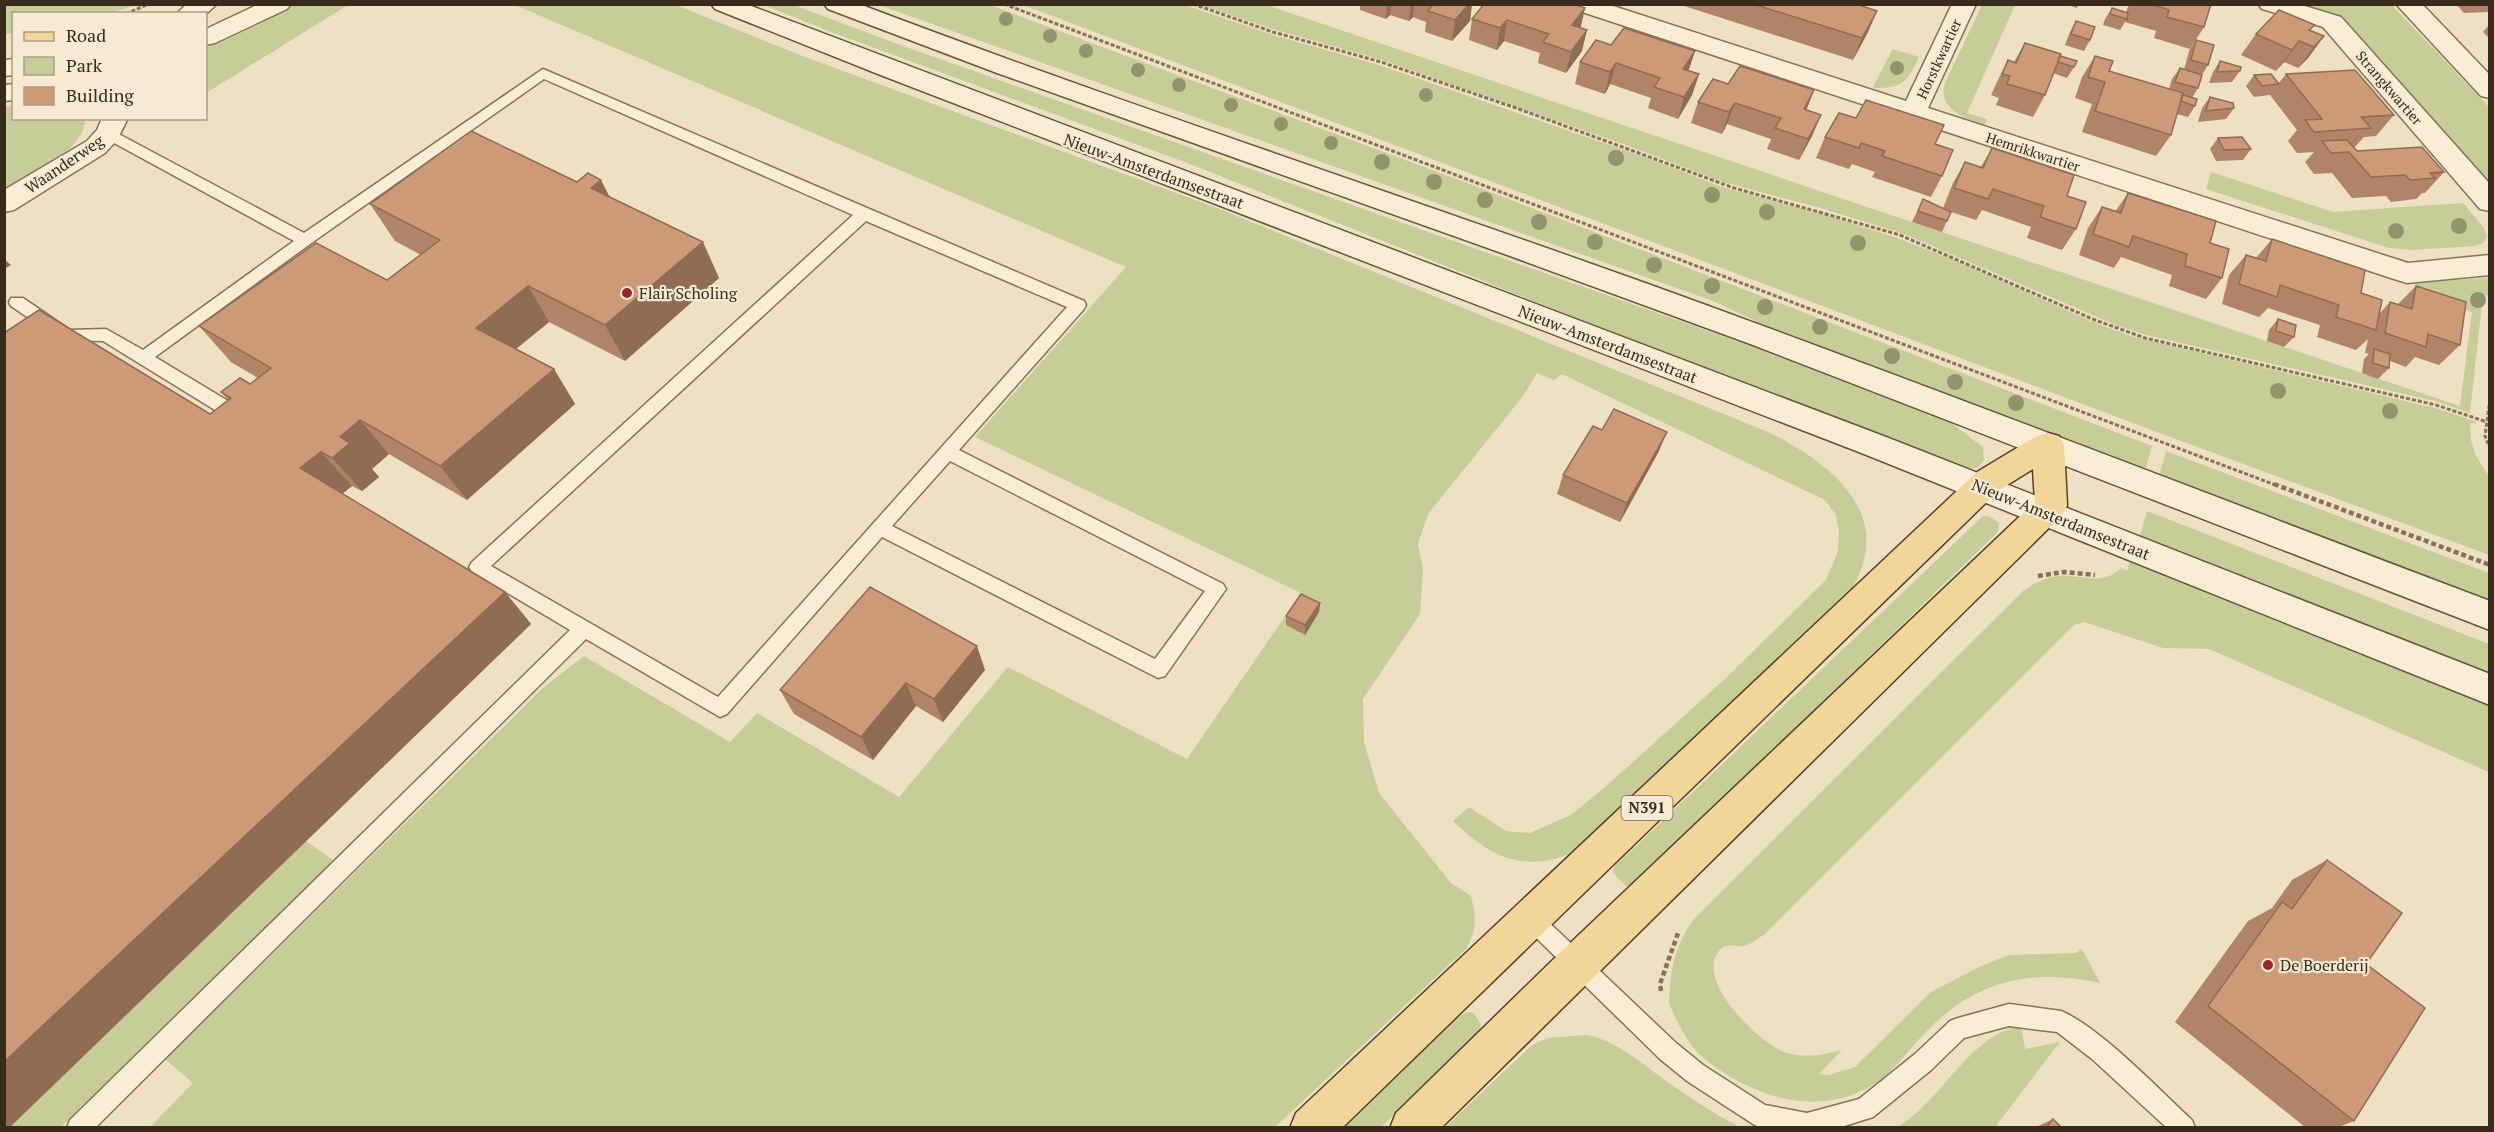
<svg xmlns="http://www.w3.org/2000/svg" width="2494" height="1132" font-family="'PT Serif',serif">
	<rect width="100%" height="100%" fill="#eee0c2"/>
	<g fill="#c7cd96">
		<path d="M5 4H136V5L110 13 14 14 13 33 5 34Z"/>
		<path d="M296 4 348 5 206 93V48L258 25Z"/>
		<path d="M2391 4 2489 107V184L2340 17 2296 5Z"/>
		<path d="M515 5H676L805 57 1217 208 1768 432C1814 454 1880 498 1864 559 1862 569 1857 580 1852 589 1844 599 1833 609 1823 618 1802 638 1781 658 1760 678 1697 737 1633 796 1569 854 1521 874 1487 854 1453 821L1469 807 1506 831 1530 833 1571 815 1612 781 1727 677 1826 580 1838 551 1839 532 1836 515 1825 500 1562 374 1554 380 1537 373 1524 395 1428 514 1418 544 1423 569 1420 614 1363 699 1364 742 1379 793 1451 883 1471 896C1476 916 1477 929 1467 948L1275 1127 149 1128 193 1083 165 1059 544 687 584 656 730 742 757 713 899 797 1008 667 1187 759 1301 593 975 437 1126 267Z"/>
		<path d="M764 5H794L892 42 1914 404 1950 422 1983 447 1984 460 1979 467 1968 469 1659 351 1190 164 831 32Z"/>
		<path d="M879 5H990L1467 183 2152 446 2144 475 1817 350 1713 301Z"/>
		<path d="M1023 5H1185L1270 34 1379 65 1650 159 1722 187 1832 217 1894 237 1954 260 2098 324 2134 337 2435 408 2475 421 2476 424 2470 423 2471 440 2475 454 2489 477V555L2165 435Z"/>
		<path d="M1201 5H1266L2460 406 2472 312 2415 292V285L2419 282 2489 278V296L2483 295 2470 413 2435 401 2146 335 2118 326 1904 234 1824 209 1723 182 1623 144 1382 60 1276 30Z"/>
		<path d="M1982 5H2015L1967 113 1987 119 1984 126C1966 119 1936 108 1945 83Z"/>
		<path d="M1893 49 1919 57C1908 81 1903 88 1875 88L1873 87Z"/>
		<path d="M13 106 14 118 85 119C85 131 77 142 68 150L5 189V107Z"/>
		<path d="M2211 172 2333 212 2463 203 2484 228 2487 237 2483 243 2475 246 2411 250 2389 248 2206 189Z"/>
		<path d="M2166 451 2489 573V607L2158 480Z"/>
		<path d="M2147 511 2489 644V679L2139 539Z"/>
		<path d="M1983 516H1989L1999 523 1998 532 1631 886H1626L1613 873 1614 867Z"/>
		<path d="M2131 557 2489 701V772L2209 649 2163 648 2084 622 2074 625 1765 934C1759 938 1751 944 1744 946 1738 947 1728 943 1722 948 1689 976 1760 1045 1787 1053 1806 1058 1823 1055 1842 1050L1819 1074 1829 1075 1855 1067 1931 992 1981 966 2009 955 2076 953 2082 949 2100 983C2034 968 1977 980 1929 1029 1910 1047 1894 1073 1871 1086 1824 1113 1773 1102 1729 1076 1718 1069 1705 1060 1696 1051 1686 1039 1677 1022 1671 1008 1668 1002 1669 996 1670 990 1671 962 1678 941 1694 919L2023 591C2034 583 2044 578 2058 576 2080 574 2103 587 2121 568L2127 571Z"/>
		<path d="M306 841 333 860 61 1127 9 1128Z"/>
		<path d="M1467 1012 1474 1013 1481 1025 1477 1035 1381 1127 1341 1128 1456 1019Z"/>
		<path d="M2021 1025 2025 1049 2060 1042 1995 1127 1896 1128C1936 1104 1958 1057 1999 1033 2005 1030 2014 1028 2021 1025Z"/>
		<path d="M1587 1035C1616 1041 1639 1061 1662 1078 1688 1096 1712 1113 1740 1127H1445L1532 1045 1548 1038Z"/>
	</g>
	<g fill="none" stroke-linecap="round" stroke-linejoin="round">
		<g stroke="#887259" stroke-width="3">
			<g id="lane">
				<path d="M543 69 1084 301 1086 305 1084 309 959 450 1223 584 1226 589 1165 676 1158 678 882 537 727 714 720 717 586 639 95 1128H67L70 1120 570 630 472 572 469 567 472 562 853 215 544 79 310 244 155 357 248 413 250 418 248 423 242 424 236 423 103 341 61 340 11 306 9 302 11 298H23L70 330 106 329 143 350 294 241 103 137 101 134 103 131H113L304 233ZM866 221 1067 307 718 697 491 566ZM950 461 1205 591 1155 659 892 526Z"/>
				<path d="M1531 909 1538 912 1676 1043 1703 1065 1765 1105 1807 1113 1859 1099 1915 1054 1950 1021 1958 1018 2009 1004 2061 1011C2101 1028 2158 1089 2192 1120L2195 1128H2167L2092 1059 2057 1032 2009 1026 1964 1038 1931 1070 1873 1117 1838 1128H1761L1753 1124 1687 1081 1660 1059 1524 926 1520 919 1524 912Z"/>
			</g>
		</g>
		<g stroke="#887259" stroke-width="3">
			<g id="street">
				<path d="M187 4H217L206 14H176Z"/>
				<path d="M259 4H291L287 9 215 43 206 45V29Z"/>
				<path d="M1569 4H1607L1906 101 1952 4H1976L1928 108 2408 263 2490 255V275L2407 283 2397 280 1573 9Z"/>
				<path d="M2258 4H2298L2341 17 2490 184V211L2480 209 2323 27 2262 9Z"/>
				<path d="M2396 4H2422L2490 75V98L2481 96Z"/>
				<path d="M14 59V75L4 76V60Z"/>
				<path d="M14 84V100L4 101V85Z"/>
				<path d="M102 118H128L117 140 105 153 14 210 4 212V190L87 141 97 130Z"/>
			</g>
		</g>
		<g stroke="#6a533c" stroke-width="3">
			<g id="secondary">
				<path d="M711 4H746L1886 437 2490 674V705L1864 454 878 74 715 9Z"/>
				<path d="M824 4H859C1120 103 1386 190 1648 284 1930 386 2210 495 2490 601V630L1753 345 1510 256 997 73 828 9Z"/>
			</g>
		</g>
		<g stroke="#56402d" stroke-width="3">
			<path id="primary" d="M2048 433 2059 436 2064 445 2067 506 2062 515 1441 1128H1390L1396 1113 1564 949 2035 502 2033 469 1999 490 1342 1128H1290L1296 1113 1977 472 2037 436Z"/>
		</g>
		<g stroke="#887259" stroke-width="3" stroke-dasharray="4 2" stroke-linecap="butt">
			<path d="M1004 4 2278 486"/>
			<path d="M1193 4 1273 32 1381 62 1516 108 1734 188 1900 235 2095 320 2145 338 2436 405 2487 422"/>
			<path d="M126 14 148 4"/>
			<path d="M2490 399 2485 436 2490 448"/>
		</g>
		<g stroke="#887259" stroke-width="4.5" stroke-dasharray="5 3" stroke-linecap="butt">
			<path d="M2274 484 2490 565"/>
			<path d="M2038 576 2064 572 2095 575"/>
			<path d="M1661 991 1660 984 1678 933"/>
		</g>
		<use href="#lane" fill="#f9eed5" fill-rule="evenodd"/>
		<use href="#street" fill="#f9eed5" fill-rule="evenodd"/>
		<use href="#secondary" fill="#f9eed5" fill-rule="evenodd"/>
		<use href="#primary" fill="#f2d599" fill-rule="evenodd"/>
	</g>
	<g fill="#93946b">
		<circle cx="1006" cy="19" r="7"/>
		<circle cx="1050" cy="36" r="7"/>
		<circle cx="1086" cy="51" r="7"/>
		<circle cx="1897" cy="68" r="7"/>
		<circle cx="1138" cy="70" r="7"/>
		<circle cx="1179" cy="85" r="7"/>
		<circle cx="1426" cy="95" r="7"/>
		<circle cx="1231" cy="105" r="7"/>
		<circle cx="1281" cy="124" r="7"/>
		<circle cx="1331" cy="143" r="7"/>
		<circle cx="1616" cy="158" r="8"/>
		<circle cx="1382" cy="162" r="8"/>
		<circle cx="1434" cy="182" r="8"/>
		<circle cx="1712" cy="195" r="8"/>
		<circle cx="1485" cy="200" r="8"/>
		<circle cx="1767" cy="212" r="8"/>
		<circle cx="1539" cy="222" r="8"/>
		<circle cx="2459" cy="226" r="8"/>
		<circle cx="2396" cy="231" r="8"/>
		<circle cx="1595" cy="242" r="8"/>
		<circle cx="1858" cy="243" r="8"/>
		<circle cx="1654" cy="265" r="8"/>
		<circle cx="1712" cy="286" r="8"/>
		<circle cx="2478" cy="300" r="8"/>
		<circle cx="1765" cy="307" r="8"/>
		<circle cx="1820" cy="327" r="8"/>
		<circle cx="1892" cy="356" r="8"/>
		<circle cx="1955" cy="382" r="8"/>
		<circle cx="2278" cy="391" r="8"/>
		<circle cx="2016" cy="403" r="8"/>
		<circle cx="2390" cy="411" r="8"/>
	</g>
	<g fill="#b08466">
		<path d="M1360 4H1472L1470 21 1452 41 1425 32 1426 22 1413 17 1409 21 1390 15 1386 19 1360 10Z"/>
		<path d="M1678 4H1856L1877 11 1868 32 1853 60Z"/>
		<path d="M2065 4H2078L2077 8Z"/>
		<path d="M2129 4H2211L2204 27 2190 49 2154 38 2156 31 2125 22 2120 30 2103 25 2105 19 2112 8 2126 12Z"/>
		<path d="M2456 4H2490V12L2464 13Z"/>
		<path d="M1585 8 1580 28 1582 51 1566 73 1538 63 1540 53 1504 41 1497 50 1469 40 1472 19Z"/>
		<path d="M2076 21 2090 40 2084 51 2065 45 2070 32Z"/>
		<path d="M2490 24V39L2483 32Z"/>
		<path d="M2310 31 2324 36 2308 58 2298 68 2284 62 2276 71 2241 55 2256 34Z"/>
		<path d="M2196 40 2208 65 2202 75 2198 88 2192 98 2195 106 2188 117 2177 114 2171 135 2156 156 2082 132 2092 104 2075 98 2082 77 2095 56 2109 71 2169 89 2172 79 2180 68 2184 70 2189 51Z"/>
		<path d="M2025 43 2060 56 2074 67 2067 78 2053 73 2045 95 2033 117 1996 105 1999 98 1991 95 1997 82 2008 60 2014 62Z"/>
		<path d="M1611 45 1695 51 1688 71 1699 74 1692 95 1678 119 1648 108 1651 98 1610 84 1605 94 1575 84 1580 62Z"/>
		<path d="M2220 61 2240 71 2232 82 2209 83 2213 72Z"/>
		<path d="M2286 74 2394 115 2376 136 2364 137 2354 148 2357 151 2444 172 2425 193H2422L2416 199 2391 202 2386 196 2352 198 2332 173 2314 174 2305 162 2314 152 2297 153 2288 141 2297 130 2270 95 2254 97 2246 86 2254 75 2278 84Z"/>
		<path d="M1728 84 1814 90 1806 110 1821 115 1812 136 1799 160 1767 149 1771 139 1727 124 1722 134 1691 123 1698 102Z"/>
		<path d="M2210 97 2234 108 2226 119 2198 122 2202 108Z"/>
		<path d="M1825 137 1935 144 1942 176 1931 197 1872 177 1875 172 1852 164 1849 169 1816 158Z"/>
		<path d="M2218 138 2251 149 2243 160 2216 161 2210 149Z"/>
		<path d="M1992 148 2067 196 2076 229 2062 250 2027 238 2031 227 1982 210 1976 220 1951 212 1942 232 1912 222 1923 199 1943 208 1953 183 1965 162 1981 167Z"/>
		<path d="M2128 193 2210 243 2222 278 2206 299 2169 286 2172 275 2121 257 2114 268 2079 255 2088 228 2102 207 2115 212Z"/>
		<path d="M610 197 719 278 625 361 549 322 516 349 554 369 575 404 467 500 389 454 372 469 379 477 362 491 352 486 342 494 505 592 531 624 9 1128H4L210 414 228 400 221 392 250 384 258 378 231 362 199 326 387 280 421 255 395 241 370 204Z"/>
		<path d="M2272 239 2361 293 2379 314 2390 302 2397 305 2416 286 2460 345 2439 365 2415 357 2406 367 2390 361 2389 368 2378 379 2362 373 2364 359 2369 354 2365 353 2368 339 2356 350 2317 337 2320 325 2268 308 2259 317 2222 304 2229 275 2246 255 2256 258Z"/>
		<path d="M2278 319 2294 337 2284 347 2267 341 2269 330Z"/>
		<path d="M1602 430 1659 451 1620 522 1557 494 1563 475Z"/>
		<path d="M1320 603 1319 612 1305 635 1286 625V616Z"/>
		<path d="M985 670 943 722 916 706 873 760 794 714 780 690Z"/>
		<path d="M2327 860 2366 964 2354 1121 2336 1128H2306L2175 1022 2248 921 2272 908 2292 880Z"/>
		<path d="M2053 1119 2062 1128H2034Z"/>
	</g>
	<g fill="#906c53">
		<path d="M1387 4H1391L1390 15 1386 19Z"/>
		<path d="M1411 4H1414L1413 17 1409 21Z"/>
		<path d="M1469 4H1472L1470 21 1452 41 1455 20Z"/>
		<path d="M1585 8 1580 30 1572 25Z"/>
		<path d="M1877 11 1868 32 1853 60 1862 38Z"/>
		<path d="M1507 20 1504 41 1497 50 1500 28Z"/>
		<path d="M1587 30 1582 51 1566 73 1571 52Z"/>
		<path d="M2324 36 2308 58 2298 68 2314 47Z"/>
		<path d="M2299 41 2284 62 2276 71 2292 50Z"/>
		<path d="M1695 51 1688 72 1683 69Z"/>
		<path d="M1616 63 1610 84 1605 94 1610 72Z"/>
		<path d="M1699 74 1692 95 1678 119 1684 97Z"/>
		<path d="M1814 90 1806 111 1804 109Z"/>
		<path d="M1735 103 1727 124 1722 134 1729 112Z"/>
		<path d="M1821 115 1812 136 1799 160 1808 139Z"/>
		<path d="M601 180 620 217 591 188Z"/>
		<path d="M703 242 719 278 625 361 605 325Z"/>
		<path d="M4 259 11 265 4 269Z"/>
		<path d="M528 286 549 322 499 363 476 328Z"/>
		<path d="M554 369 575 404 467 500 440 466Z"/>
		<path d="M360 420 389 454 372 469 379 477 362 491 332 458 340 437Z"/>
		<path d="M1667 432 1659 451 1620 522 1627 503Z"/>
		<path d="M321 452 352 486 332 502 300 468Z"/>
		<path d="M505 592 531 624 9 1128H4V1062Z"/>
		<path d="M1320 603 1319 612 1305 635V625Z"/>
		<path d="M977 646 985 670 943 722 934 699Z"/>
		<path d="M906 683 916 706 873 760 861 737Z"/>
	</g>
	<g fill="#cd9a77" stroke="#906c53" stroke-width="1.5">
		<path d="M1433 4H1469L1455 20 1428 11Z"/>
		<path d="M1484 4H1573L1585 8 1572 25 1587 30 1571 52 1543 42 1549 34 1507 20 1500 28 1472 19Z"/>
		<path d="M1753 4H1856L1877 11 1862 38Z"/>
		<path d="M2151 4H2211L2204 27 2167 17 2169 10Z"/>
		<path d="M2112 8 2128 13 2127 19 2110 14Z"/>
		<path d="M2279 10 2315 25 2309 30 2324 36 2314 47 2299 41 2292 50 2256 34Z"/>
		<path d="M2076 21 2095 27 2090 40 2071 34Z"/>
		<path d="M1624 28 1695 51 1683 69 1699 74 1684 97 1654 87 1660 78 1616 63 1610 72 1580 62 1596 40 1611 45Z"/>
		<path d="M2196 40 2214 45 2208 65 2191 60Z"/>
		<path d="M2025 43 2061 54 2045 95 2007 84 2010 76 2002 74 2008 60 2016 63Z"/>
		<path d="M2060 56 2077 61 2074 67 2058 62Z"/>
		<path d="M2095 56 2113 61 2109 71 2183 93 2171 135 2095 111 2105 82 2088 77Z"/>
		<path d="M2220 61 2241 67 2240 71 2217 72Z"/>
		<path d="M1740 66 1814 90 1804 109 1821 115 1808 139 1775 128 1781 118 1735 103 1729 112 1698 102 1713 79 1728 84Z"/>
		<path d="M2180 68 2202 75 2198 88 2175 82Z"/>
		<path d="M2355 70 2394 115 2361 117 2371 128 2314 132 2305 120 2322 119 2286 74Z"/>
		<path d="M2271 74 2279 84 2262 86 2254 75Z"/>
		<path d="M2183 95 2197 99 2195 106 2181 101Z"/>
		<path d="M2210 97 2233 103 2234 108 2206 111Z"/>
		<path d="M1866 100 1944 125 1935 144 1953 150 1942 176 1882 156 1885 151 1861 143 1859 148 1825 137 1839 113 1856 118Z"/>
		<path d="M471 131 577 182 588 173 601 180 591 188 703 242 605 325 528 286 476 328 554 369 440 466 360 420 340 437 350 443 332 458 321 452 300 468 505 592 4 1062V333L39 310 210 414 231 398 221 392 240 378 250 384 271 368 199 326 316 243 387 280 440 240 370 204Z"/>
		<path d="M2242 137 2251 149 2224 150 2218 138Z"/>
		<path d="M2347 140 2357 151 2422 147 2444 172 2430 173 2435 178 2410 180 2405 175 2371 177 2349 152 2331 153 2322 141Z"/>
		<path d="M1992 148 2074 175 2067 196 2086 202 2076 229 2040 217 2044 206 1993 189 1988 199 1954 188 1965 162 1983 168Z"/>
		<path d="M2128 193 2216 221 2210 243 2229 249 2222 278 2185 266 2187 254 2133 236 2129 247 2093 234 2102 207 2121 213Z"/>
		<path d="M1923 199 1951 212 1947 221 1918 211Z"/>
		<path d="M2272 239 2365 270 2361 293 2382 300 2376 330 2336 317 2339 305 2280 285 2277 297 2239 284 2246 255 2266 261Z"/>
		<path d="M2416 286 2466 302 2460 345 2428 334 2426 347 2385 333 2390 302 2412 309Z"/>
		<path d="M2278 319 2296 325 2294 337 2276 331Z"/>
		<path d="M2374 349 2390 354 2389 368 2373 363Z"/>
		<path d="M1614 409 1667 432 1627 503 1563 475 1593 426 1602 430Z"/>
		<path d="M870 587 977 646 934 699 906 683 861 737 780 690Z"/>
		<path d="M1301 594 1320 603 1305 625 1286 616Z"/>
		<path d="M2327 860 2402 913 2366 964 2425 1008 2354 1121 2208 1006 2282 902 2292 909Z"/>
		<path d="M2053 1119 2062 1128H2046Z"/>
	</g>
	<g fill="#98282b" stroke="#f6ebd2" stroke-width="2">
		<circle cx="627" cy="293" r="6"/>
		<circle cx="2268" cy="965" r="6"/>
	</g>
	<g text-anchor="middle" stroke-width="4.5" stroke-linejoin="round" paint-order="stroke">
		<g font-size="14" fill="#382a1d" stroke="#f6ebd2">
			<text transform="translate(1939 59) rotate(-65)" y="5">Horstkwartier</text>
			<text transform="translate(2389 88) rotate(49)" y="5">Strangkwartier</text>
			<text transform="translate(2033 152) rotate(18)" y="5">Hemrikkwartier</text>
		</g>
		<rect fill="#f6ebd2" stroke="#716453" stroke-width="1.5" x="1621.5" y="796" width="51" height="24" rx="4.5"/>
		<g font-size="15" font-weight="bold" fill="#382a1d">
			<text x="1647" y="813">N391</text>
		</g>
		<g font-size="16" fill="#382a1d" stroke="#f6ebd2">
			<text transform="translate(64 164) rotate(-34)" y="6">Waanderweg</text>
			<text transform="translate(1154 171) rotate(20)" y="6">Nieuw-Amsterdamsestraat</text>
			<text transform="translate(1608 344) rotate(21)" y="6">Nieuw-Amsterdamsestraat</text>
			<text transform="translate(2061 519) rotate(22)" y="6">Nieuw-Amsterdamsestraat</text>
		</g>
		<g font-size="16" fill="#382a1d" stroke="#f6ebd2" text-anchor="start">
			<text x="639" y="299">Flair Scholing</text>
			<text x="2280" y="971">De Boerderij</text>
		</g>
	</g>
	<rect width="2494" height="1132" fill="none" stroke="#382a1d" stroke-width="12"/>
	<rect x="12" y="12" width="195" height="108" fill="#f6ebd2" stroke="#aa9e8a" stroke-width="1.5"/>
	<rect x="24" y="32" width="30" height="9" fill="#f2d599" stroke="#aa9e8a" stroke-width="1.5"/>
	<text x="66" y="42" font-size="18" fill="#382a1d">Road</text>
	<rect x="24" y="57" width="30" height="18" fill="#c7cd96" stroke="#aa9e8a" stroke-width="1.5"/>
	<text x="66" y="72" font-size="18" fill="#382a1d">Park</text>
	<rect x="24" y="87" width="30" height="18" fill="#cd9a77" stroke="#aa9e8a" stroke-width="1.5"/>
	<text x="66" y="102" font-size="18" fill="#382a1d">Building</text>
</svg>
